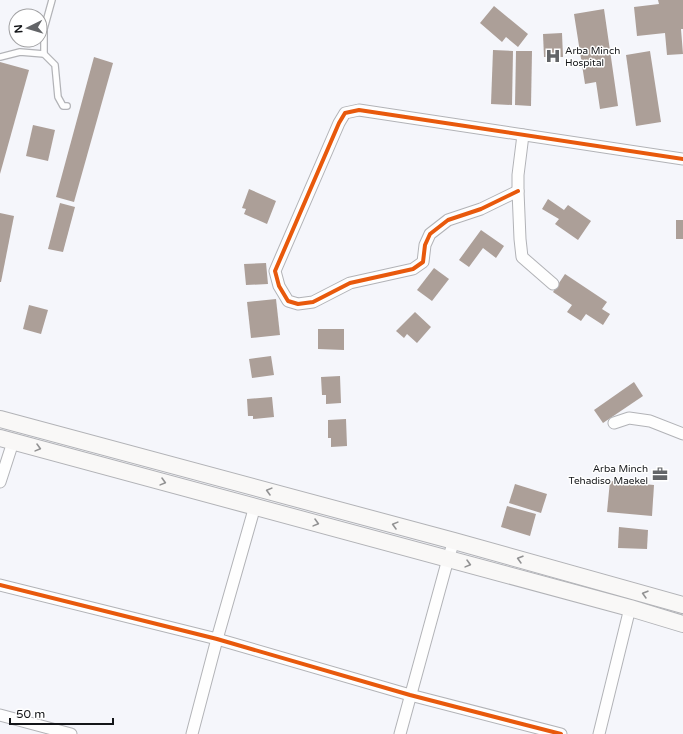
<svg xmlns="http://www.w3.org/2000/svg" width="683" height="734" font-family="'Varela Round',sans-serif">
	<rect width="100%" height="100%" fill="#f5f6fb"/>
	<g fill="#ac9f98">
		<path d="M658 0H683V29H681L683 54 667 55 665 33 637 36 634 7 659 4Z"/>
		<path d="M494 6 528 34 518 47 506 37 502 42 480 23Z"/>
		<path d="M604 9 618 106 600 109 596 82 585 84 574 14Z"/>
		<path d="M562 33 563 57H544L543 34Z"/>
		<path d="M493 50 513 51 512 105 491 104Z"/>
		<path d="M516 51H532L531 106 515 105Z"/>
		<path d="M650 51 661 122 636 126 626 55Z"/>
		<path d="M94 57 113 63 74 202 56 197Z"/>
		<path d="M0 62 29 70 0 174Z"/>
		<path d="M33 125 55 130 48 161 26 156Z"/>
		<path d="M249 189 276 201 267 224 244 214 246 209 242 208Z"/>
		<path d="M548 199 564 210 568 205 591 221 578 240 555 224 559 219 542 209Z"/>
		<path d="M60 203 75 207 63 252 48 249Z"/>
		<path d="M0 213 14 216 1 282H0Z"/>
		<rect x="676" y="220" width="7" height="19"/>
		<path d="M481 230 504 246 496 258 483 248 469 267 459 260Z"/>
		<path d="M266 263 268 284 246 285 244 264Z"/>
		<path d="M434 268 449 279 432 301 417 290Z"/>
		<path d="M565 274 607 302 602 309 610 314 603 325 586 314 581 321 567 312 572 305 553 292Z"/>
		<path d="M276 299 280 335 251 338 247 302Z"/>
		<path d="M29 305 48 310 41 334 23 329Z"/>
		<path d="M415 312 431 327 417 343 407 334 404 338 396 331Z"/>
		<path d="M318 329H344V350L318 349Z"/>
		<path d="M271 356 274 375 252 378 249 359Z"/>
		<path d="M340 376 341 403 326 404V395H322L321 377Z"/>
		<path d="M634 382 643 396 603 423 594 410Z"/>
		<path d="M272 397 274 417 253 419V416H248L247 399Z"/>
		<path d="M346 419 347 446 331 447V438H328V420Z"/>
		<path d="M610 481 654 485 652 516 607 512Z"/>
		<path d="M515 484 547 494 541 513 509 503Z"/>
		<path d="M507 506 536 514 530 536 501 527Z"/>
		<path d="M619 527 648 530 647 549 618 548Z"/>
	</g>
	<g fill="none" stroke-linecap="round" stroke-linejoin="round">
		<g stroke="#b2b3b7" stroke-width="8">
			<g id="service">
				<path d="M44 54V29L52 0"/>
				<path d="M0 57 20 52 44 54 55 65 58 97 63 106H67"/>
			</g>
		</g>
		<g stroke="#b2b3b7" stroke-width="13">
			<g id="minor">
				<path d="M523 135 518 175V191L520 239 522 257 553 284"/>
				<path d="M518 191 481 209 448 220 430 234 425 245 423 262 413 269 350 283 313 302 298 304 288 301 279 286 275 271 339 123 345 113 359 110 683 159"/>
				<path d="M614 423 629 418 650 421 683 434"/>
				<path d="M0 482 13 442"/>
				<path d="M0 585 217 639 410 695 561 734"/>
				<path d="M0 715 71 734"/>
				<path d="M192 734 217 639 255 506"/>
				<path d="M400 734 448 559 454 541"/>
				<path d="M599 734 630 608"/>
			</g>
		</g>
		<g stroke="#b2b3b7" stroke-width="18">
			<g id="secondary">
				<path d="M0 419 454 541 683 605"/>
				<path d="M0 438 630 608 683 624"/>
			</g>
		</g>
		<use href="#service" stroke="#fefefe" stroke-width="5.5"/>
		<use href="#minor" stroke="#fefefe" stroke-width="11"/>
		<use href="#secondary" stroke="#f9f8f7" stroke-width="16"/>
		<g stroke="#fff" stroke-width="6">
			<g id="cycleway">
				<path d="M518 191 481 209 448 220 430 234 425 245 423 262 413 269 350 283 313 302 298 304 288 301 279 286 275 271 339 123 345 113 359 110 683 159"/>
				<path d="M0 585 217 639 410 695 561 734"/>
			</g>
		</g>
		<use href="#cycleway" stroke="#e8590c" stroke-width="4"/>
	</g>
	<defs><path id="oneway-chevron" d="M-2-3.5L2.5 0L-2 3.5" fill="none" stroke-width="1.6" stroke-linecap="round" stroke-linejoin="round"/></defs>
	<g stroke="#929293">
		<use href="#oneway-chevron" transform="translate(38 448) rotate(15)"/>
		<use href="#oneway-chevron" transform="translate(163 482) rotate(15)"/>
		<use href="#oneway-chevron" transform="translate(269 491) rotate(-165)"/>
		<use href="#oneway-chevron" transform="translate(316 523) rotate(15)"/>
		<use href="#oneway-chevron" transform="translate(395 525) rotate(-165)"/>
		<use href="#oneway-chevron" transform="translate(520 559) rotate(-164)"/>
		<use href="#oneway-chevron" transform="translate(468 564) rotate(15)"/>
		<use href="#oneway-chevron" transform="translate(645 594) rotate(-164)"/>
	</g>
	<defs>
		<g id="hospital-bare" transform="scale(1.2)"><path d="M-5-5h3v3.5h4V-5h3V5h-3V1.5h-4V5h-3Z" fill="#626467" stroke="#fff" stroke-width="2.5" paint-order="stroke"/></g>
		<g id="office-bare" transform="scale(1.2)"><path d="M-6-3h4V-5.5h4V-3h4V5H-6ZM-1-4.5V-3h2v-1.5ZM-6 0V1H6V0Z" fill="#626467" stroke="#fff" stroke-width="2.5" paint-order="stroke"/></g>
	</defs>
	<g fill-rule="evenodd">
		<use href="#hospital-bare" x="553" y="56"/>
		<use href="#office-bare" x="660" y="474"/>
	</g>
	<g text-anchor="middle" stroke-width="3" stroke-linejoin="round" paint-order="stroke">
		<g font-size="10" fill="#131518" stroke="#fff" text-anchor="start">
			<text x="565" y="54">Arba Minch<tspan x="565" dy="12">Hospital</tspan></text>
			<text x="648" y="472" text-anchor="end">Arba Minch<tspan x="648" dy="12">Tehadiso Maekel</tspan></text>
		</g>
	</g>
	<g transform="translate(28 28) rotate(265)"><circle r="19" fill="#ffffff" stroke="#a1a1a3"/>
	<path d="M0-3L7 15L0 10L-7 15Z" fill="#626467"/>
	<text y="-6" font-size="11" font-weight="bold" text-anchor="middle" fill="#131518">N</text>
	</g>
	<path d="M10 718v6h103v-6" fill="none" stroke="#131518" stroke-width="2"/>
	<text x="16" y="718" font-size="12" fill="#131518" stroke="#ffffff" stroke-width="3" paint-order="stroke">50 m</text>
</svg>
